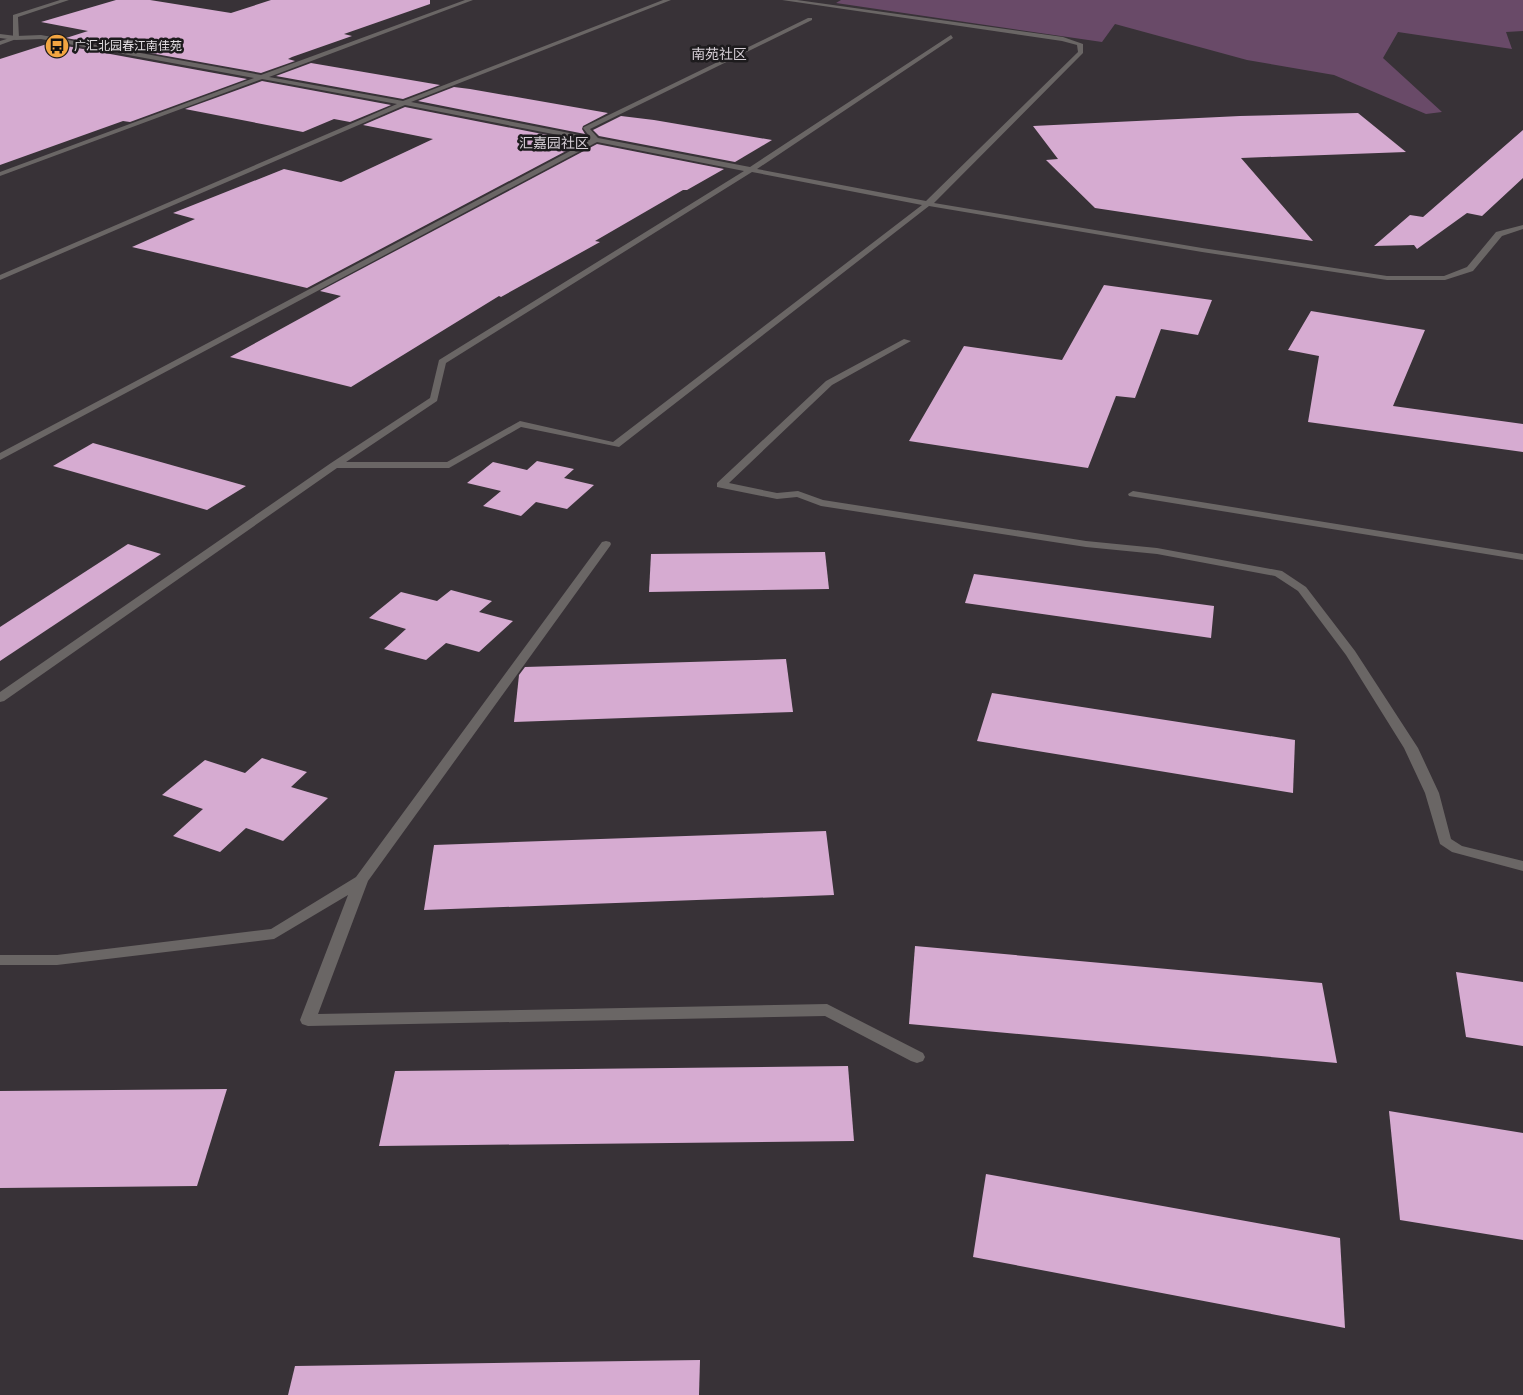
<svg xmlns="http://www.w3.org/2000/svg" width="1523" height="1395" font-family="Ubuntu,'Noto Sans SC',sans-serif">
	<rect width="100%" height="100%" fill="#383237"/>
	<path fill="#694a68" d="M841 0H1523V31L1506 32 1512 49 1398 32 1383 58 1442 112 1426 114 1334 75 1247 60 1115 24 1102 42 836 3Z"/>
	<g fill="#d6abd1">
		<path d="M116 0H150L231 13 271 0H430V4L344 34 352 36 292 57 288 59 295 61 261 73 66 38 88 31 41 22Z"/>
		<path d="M50 43 247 79 130 122 123 121 0 165V59Z"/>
		<path d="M311 63 440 85 403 99 276 76Z"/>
		<path d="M262 81 391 105 350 122 334 119 303 132 185 109Z"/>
		<path d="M454 87 470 89 608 113 583 126 582 129 585 134 418 101Z"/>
		<path d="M405 107 583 142 307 288 132 247 195 219 173 213 284 169 341 182 433 139 363 125Z"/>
		<path d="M1358 113 1406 152 1241 158 1313 241 1095 208 1046 160 1058 159 1033 126 1240 116Z"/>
		<path d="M621 116 654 120 772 140 735 162 599 136 593 130Z"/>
		<path d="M1523 130V178L1482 216 1467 213 1417 249 1414 245 1374 246 1410 215 1423 217Z"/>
		<path d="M597 144 724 169 687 190H683L595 241 600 242 501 297 499 296 351 387 230 357 341 296 320 291Z"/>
		<path d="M1104 285 1212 300 1198 335 1161 329 1135 398 1116 396 1088 468 909 441 964 346 1062 360Z"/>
		<path d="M1311 311 1425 330 1393 406 1523 424V452L1308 422 1319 356 1288 350Z"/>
		<path d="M93 443 246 486 207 510 53 466Z"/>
		<path d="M537 461 574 469 564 478 594 485 567 509 536 502 521 516 483 506 501 491 467 483 493 462 527 470Z"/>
		<path d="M128 544 161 554 0 661V627Z"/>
		<path d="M825 552 829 589 649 592 651 554Z"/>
		<path d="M974 574 1214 606 1211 638 965 603Z"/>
		<path d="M451 590 492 601 479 612 513 621 479 652 446 643 426 660 384 649 406 629 369 618 401 592 437 601Z"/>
		<path d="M786 659 793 712 514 722 519 675 525 667Z"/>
		<path d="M992 693 1295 740 1293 793 977 741Z"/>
		<path d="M262 758 307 772 291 787 328 798 283 841 246 828 220 852 173 836 203 809 162 795 205 760 245 773Z"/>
		<path d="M826 831 834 895 424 910 434 845Z"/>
		<path d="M915 946 1322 983 1337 1063 909 1024Z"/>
		<path d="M1456 972 1523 982V1046L1466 1037Z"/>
		<path d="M848 1066 854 1141 379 1146 395 1071Z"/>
		<path d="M227 1089 197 1186 0 1188V1091Z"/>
		<path d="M1389 1111 1523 1133V1240L1400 1220Z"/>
		<path d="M986 1174 1340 1238 1345 1328 973 1257Z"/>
		<path d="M700 1360 699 1395H288L295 1366Z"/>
	</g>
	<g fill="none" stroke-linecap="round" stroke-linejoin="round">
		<path fill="#6a6665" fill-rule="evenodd" d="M60 0H69L18 17 19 38 0 45V41L13 37V15Z"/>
		<g fill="#6a6665" fill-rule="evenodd">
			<path d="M465 0H473L269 77 403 101 663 0H671L411 102 590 137 583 128 584 127 808 18H812V20L590 129 598 138 750 167 951 35 953 38 757 169 926 201 1078 52 1077 45 1062 41 782 0H797L1063 37 1083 44V53L934 203 1202 248 1387 276H1444L1467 267 1496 232 1523 225V229L1502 236 1473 271 1445 280H1387L1202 252 929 206 619 447 521 427 449 468H337L4 701 0 702V692L331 463 430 398 439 360 744 171 597 142 0 460V453L589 141 405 105 0 280V275L397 104 262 79 0 176V172L254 78 41 39 16 40 0 38V34L16 36 41 35 261 75ZM752 172 922 205 613 442 520 421 447 462H346L437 401 446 363Z"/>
			<path d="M904 339 911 341 832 385 729 483 777 493 798 491 823 500 1086 541 1157 548 1282 571 1306 587 1355 651 1418 748 1439 793 1451 839 1462 846 1523 861V871L1452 852 1440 844 1425 793 1404 748 1346 655 1298 591 1275 576 1157 554 1086 547 821 506 797 497 777 499 717 487V483L826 381Z"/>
			<path d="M1133 491 1523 554V560L1129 496 1128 494Z"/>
			<path d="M606 541 610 542 611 544 610 546 368 881 318 1014 827 1004 923 1053 925 1057 923 1061 917 1063 911 1061 825 1016 308 1026 302 1024 300 1020 348 895 274 939 57 965H0V955H57L271 929 356 877 602 542Z"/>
		</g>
	</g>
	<defs>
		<g id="bus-disc" transform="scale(1.25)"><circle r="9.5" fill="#f2a541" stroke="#1d1b1d"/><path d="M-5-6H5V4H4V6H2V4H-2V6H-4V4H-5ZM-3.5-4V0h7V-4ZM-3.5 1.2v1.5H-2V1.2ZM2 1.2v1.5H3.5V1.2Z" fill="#111"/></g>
	</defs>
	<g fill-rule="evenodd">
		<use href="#bus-disc" x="57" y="46"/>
	</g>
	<g text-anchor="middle" stroke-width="5" stroke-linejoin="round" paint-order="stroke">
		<g font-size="12" fill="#e2dfe2" stroke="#1d1b1d" text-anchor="start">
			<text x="74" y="50">广汇北园春江南佳苑</text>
		</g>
		<g font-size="14" fill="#d6cfd6" stroke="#1d1b1d">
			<text x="719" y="59">南苑社区</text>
			<text x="554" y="148">汇嘉园社区</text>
		</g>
	</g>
</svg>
